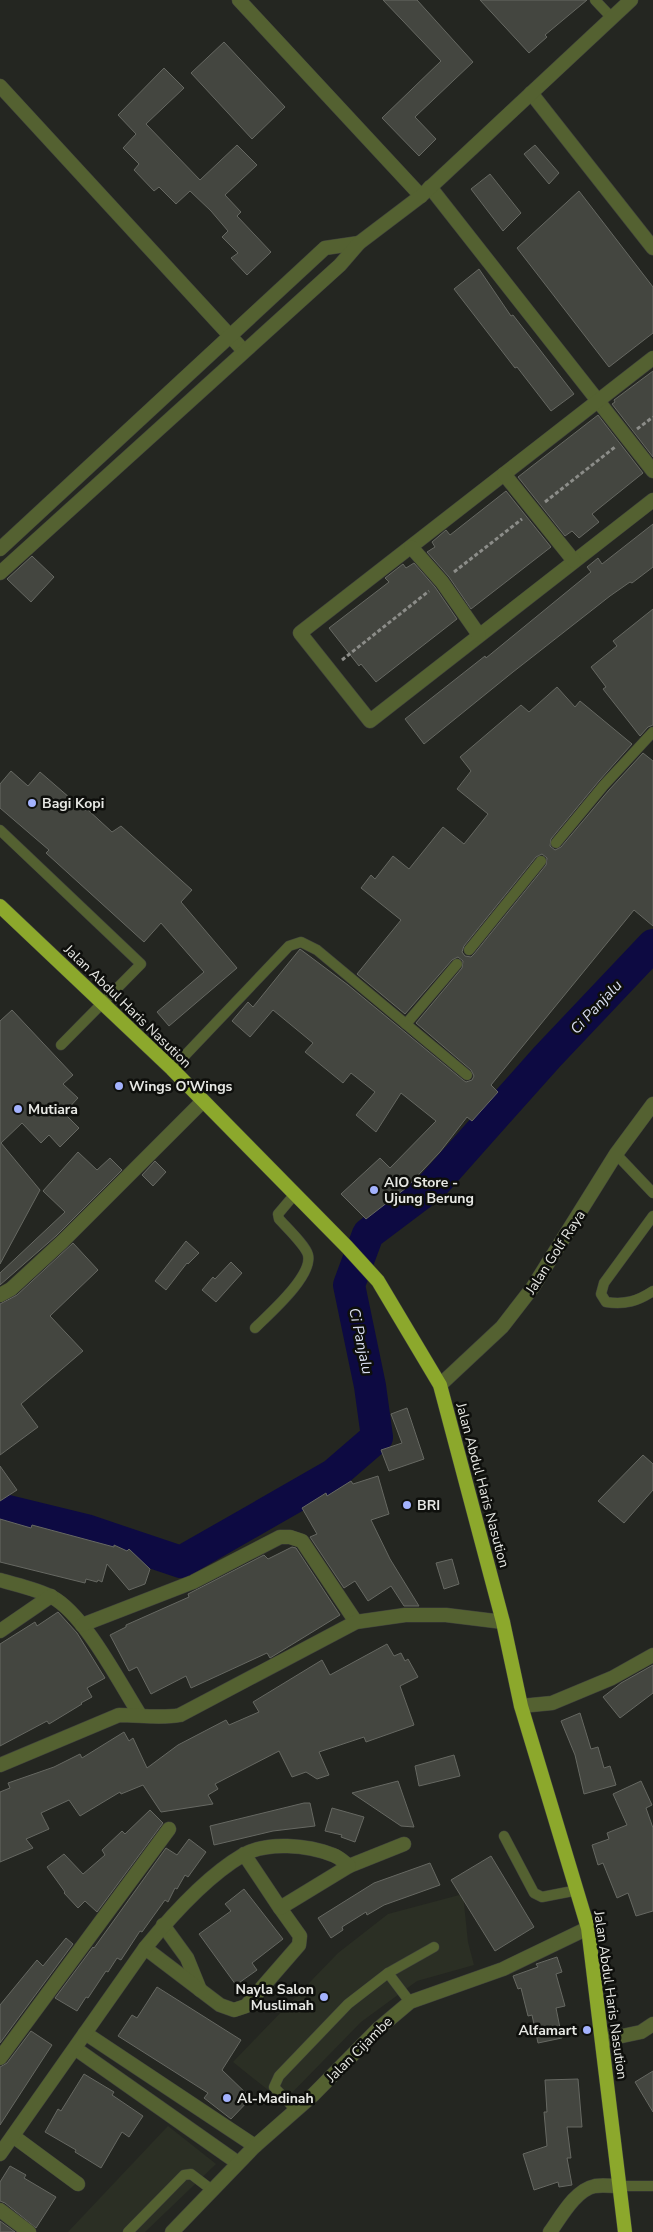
<svg xmlns="http://www.w3.org/2000/svg" width="653" height="2232" font-family="'Nunito Sans',sans-serif">
	<rect width="100%" height="100%" fill="#242621"/>
	<g fill="#2b2f24">
		<path d="M463 1894 468 1942 474 1965 417 1981 361 2022 283 2102 233 2062 338 1953 388 1914Z"/>
		<path d="M168 2126 216 2164 145 2232H68Z"/>
	</g>
	<g fill="none" stroke-linecap="round" stroke-linejoin="round">
		<path stroke="#0d0a42" stroke-width="32" d="M0 1509 86 1530 181 1562 333 1475 377 1437 370 1386 349 1285 368 1234 433 1185 547 1057 653 945"/>
	</g>
	<g fill="#444640" stroke="#666862" fill-rule="evenodd">
		<path d="M383 0H417L473 62 415 117 436 139 419 156 382 118 441 61Z"/>
		<path d="M480 0H587L545 35 547 37 529 53Z"/>
		<path d="M224 42 285 107 252 139 191 73Z"/>
		<path d="M164 68 184 88 146 124 200 180 237 145 257 165 225 195 241 212 237 216 271 252 247 275 231 258 238 253 222 237 228 231 211 211 190 191 176 204 159 187 154 191 134 170 139 164 123 148 136 134 118 115Z"/>
		<path d="M535 145 559 173 549 184 524 154Z"/>
		<path d="M490 174 521 213 503 231 471 189Z"/>
		<path d="M579 191 653 287V333L609 367 517 248Z"/>
		<path d="M479 269 511 316 513 315 574 394 551 411 517 367 515 368 454 289Z"/>
		<path d="M653 371V457L612 404 615 402 614 400Z"/>
		<path d="M598 415 643 473 592 514 599 522 579 538 572 531 565 536 518 477Z"/>
		<path d="M506 491 551 547 471 609 449 577 427 552 435 547 432 542 446 530 450 535Z"/>
		<path d="M653 524V567L632 583 630 582 610 596 513 672 424 744 405 719 485 656 486 658 591 572 587 567 598 558 602 564Z"/>
		<path d="M32 556 54 577 31 602 7 579Z"/>
		<path d="M414 563 435 587 457 619 376 682 361 664 359 666 329 628 389 582 385 578 403 564 406 568Z"/>
		<path d="M653 609V725L648 727 640 736 603 689 606 687 591 667 617 646 613 641Z"/>
		<path d="M557 687 575 707 580 701 632 744 599 781 551 839 550 846 555 850 561 847 609 790 643 753 653 761V926L634 910 491 1085 498 1092 472 1121 467 1117 440 1152 406 1188 366 1219 341 1194 380 1158 390 1168 436 1121 401 1093 376 1132 356 1115 375 1092 351 1073 343 1083 305 1052 313 1043 273 1010 250 1037 232 1021 248 1002 253 1007 300 949 348 985 463 1080 466 1082 472 1080 474 1076 471 1070 416 1023 462 968 463 961 458 957 452 960 405 1014 357 974 401 920 361 888 371 875 375 879 393 856 409 869 443 827 464 844 488 814 457 789 471 771 460 757 521 705 529 712ZM542 854 547 858 546 865 474 954 471 957 465 956 462 952 464 946 536 857Z"/>
		<path d="M11 771 28 786 40 772 85 811 87 809 112 832 121 826 192 890 181 902 237 968 169 1026 157 1012 204 972 161 923 144 942 46 853 49 850 0 808V784Z"/>
		<path d="M12 1010 73 1075 63 1084 78 1098 64 1113 79 1128 60 1147 49 1135 41 1143 22 1123 1 1143 40 1190 0 1264V1021Z"/>
		<path d="M78 1152 97 1170 110 1158 122 1170 56 1236 0 1285V1273L65 1212 43 1191Z"/>
		<path d="M155 1161 166 1172 153 1186 142 1175Z"/>
		<path d="M186 1241 199 1253 188 1264 187 1263 166 1290 155 1281Z"/>
		<path d="M73 1243 98 1270 50 1316 83 1351 21 1404 38 1427 0 1455V1304L17 1295Z"/>
		<path d="M231 1262 242 1273 216 1302 202 1290 213 1277 215 1279Z"/>
		<path d="M407 1408 424 1459 389 1471 381 1450 402 1443 391 1414Z"/>
		<path d="M643 1455 653 1464V1490L624 1523 598 1501Z"/>
		<path d="M0 1466 17 1490 0 1501Z"/>
		<path d="M378 1476 389 1514 371 1520 390 1559 419 1606H404L391 1586 368 1601 355 1581 344 1588 310 1537 317 1534 302 1508 326 1493 327 1496 351 1481 353 1484Z"/>
		<path d="M0 1519 31 1528 32 1525 114 1547V1545L127 1551 129 1549 150 1569 145 1584 129 1590 107 1564 102 1582 98 1580 97 1582 86 1579 85 1583 0 1562Z"/>
		<path d="M292 1547 296 1548 340 1615 270 1658 267 1653 191 1688 186 1676 151 1694 137 1667 129 1671 110 1635 126 1627V1625L189 1597 188 1594 264 1555 268 1559Z"/>
		<path d="M452 1559 459 1584 444 1589 436 1563Z"/>
		<path d="M58 1612 77 1633 105 1678 87 1688 92 1697 81 1703 82 1704 49 1724 47 1721 0 1746V1644L35 1622 37 1626Z"/>
		<path d="M387 1644 394 1656 401 1653 405 1661 408 1659 418 1677 400 1686 414 1725 366 1742 364 1737 319 1752 329 1775 317 1779 306 1772 292 1777 279 1751 215 1784 218 1789 208 1795 213 1804 161 1812 143 1785 121 1794 120 1792 80 1816 69 1800 41 1813 49 1829 26 1839 33 1848 0 1862V1792L10 1788 8 1783 54 1767 80 1754 82 1758 124 1732 129 1741 133 1738 147 1768 178 1745 226 1720 229 1725 259 1712 253 1702 322 1660 330 1675Z"/>
		<path d="M653 1665V1693L620 1718 603 1697 621 1683Z"/>
		<path d="M580 1713 591 1749 598 1747 604 1768 610 1766 616 1785 584 1794 575 1755 561 1721Z"/>
		<path d="M454 1755 460 1776 419 1786 415 1766Z"/>
		<path d="M398 1781 414 1827 401 1826 352 1793Z"/>
		<path d="M641 1781 652 1805 646 1808 653 1828V1911L636 1916 628 1893 617 1898 603 1863 598 1865 592 1845 609 1839 607 1833 627 1825 613 1794Z"/>
		<path d="M304 1803H310L315 1826 273 1831 214 1845 210 1826Z"/>
		<path d="M332 1808 364 1817 355 1842 341 1837 342 1835 325 1831Z"/>
		<path d="M150 1810 163 1823 97 1912 85 1901 78 1908 64 1893 65 1892 47 1867 64 1854 83 1874 105 1855 102 1850 122 1831 125 1834Z"/>
		<path d="M189 1839 206 1852 188 1877 185 1875 177 1889 175 1888 168 1902 165 1900 142 1932 140 1931 121 1960 117 1958 108 1972 106 1971 88 1998 86 1997 77 2011 55 1998 93 1947 94 1948 166 1848 177 1855Z"/>
		<path d="M491 1856 534 1927 495 1951 451 1880Z"/>
		<path d="M430 1863 440 1885 384 1905 367 1915 366 1912 342 1927 343 1930 331 1938 318 1918 374 1883Z"/>
		<path d="M244 1889 283 1939 252 1963 257 1970 236 1985 199 1934 231 1911 225 1904Z"/>
		<path d="M66 1938 73 1944 0 2043V2005L37 1960 43 1966Z"/>
		<path d="M557 1957 562 1972 556 1974 565 2006 556 2008 562 2038 538 2043 532 2015 528 2016 521 1988 518 1989 513 1976 538 1967 536 1964Z"/>
		<path d="M157 1987 241 2040 222 2070 251 2098 231 2119 204 2098 208 2093 118 2036 132 2015 137 2018Z"/>
		<path d="M31 2031 52 2045 0 2125V2067L7 2063Z"/>
		<path d="M653 2071V2112L635 2082Z"/>
		<path d="M84 2074 114 2092 112 2095 143 2116 129 2137 122 2132 101 2168 75 2152 76 2150 45 2132 58 2109 61 2111Z"/>
		<path d="M578 2079 582 2127H567L571 2158H567L572 2185 559 2187 558 2182 534 2190 523 2154 547 2146 544 2112H547L545 2080Z"/>
		<path d="M10 2166 26 2175 24 2178 56 2197 36 2228 5 2203 0 2201V2182Z"/>
		<path d="M0 2221 15 2232H0Z"/>
	</g>
	<g fill="none" stroke-linecap="round" stroke-linejoin="round">
		<g stroke="#3f413c" stroke-width="11">
			<g id="service">
				<path d="M595 0 612 18"/>
				<path d="M0 830 141 964 61 1045"/>
				<path d="M556 843 604 785 653 732"/>
				<path d="M469 950 541 861"/>
				<path d="M406 1024 457 964"/>
				<path d="M172 1069 289 946 301 942 317 950 467 1075"/>
				<path d="M616 1154 653 1193"/>
				<path d="M653 1216 604 1283 601 1294 606 1302C625 1305 638 1301 653 1291"/>
				<path d="M255 1328C269 1314 313 1276 308 1255 306 1246 286 1227 279 1219L278 1214 295 1194"/>
				<path d="M504 1836 534 1893 542 1897 578 1890"/>
				<path d="M388 1973 434 1947"/>
				<path d="M296 2110 274 2087 279 2076 348 2004 388 1973 410 2002"/>
				<path d="M619 2186H653"/>
				<path d="M128 2232 184 2175 191 2174 212 2190"/>
			</g>
		</g>
		<g stroke="#3f413c" stroke-width="15">
			<g id="minor">
				<path d="M239 0 421 196"/>
				<path d="M0 86 244 351"/>
				<path d="M531 93 653 248"/>
				<path d="M430 187 653 471"/>
				<path d="M653 358 300 633 370 721 653 500"/>
				<path d="M504 474 574 561"/>
				<path d="M411 547 442 582 479 635"/>
				<path d="M0 549 325 248 359 243"/>
				<path d="M0 573 340 265 359 243 421 196 631 0"/>
				<path d="M0 1295 11 1289 62 1242 203 1101"/>
				<path d="M0 1580C17 1585 37 1589 52 1597 85 1615 119 1682 140 1715"/>
				<path d="M82 1625 193 1582 280 1537H290L302 1541 356 1622"/>
				<path d="M0 1631 51 1596"/>
				<path d="M521 1706 552 1703 612 1678 653 1655"/>
				<path d="M0 1765 119 1715C139 1715 160 1719 180 1715L356 1622 405 1615H446L503 1622"/>
				<path d="M349 1866 404 1844"/>
				<path d="M163 1925 187 1958 200 1990"/>
				<path d="M145 1948 220 2005 234 2010 246 2006 299 1945 300 1936 280 1908"/>
				<path d="M85 2033 255 2146"/>
				<path d="M603 2040 641 2032 653 2024"/>
				<path d="M76 2049 238 2163"/>
				<path d="M0 2058 169 1829"/>
				<path d="M13 2136 78 2184"/>
				<path d="M0 2154 145 1948C171 1916 207 1876 243 1855 267 1841 308 1845 333 1855 339 1857 344 1862 349 1866L280 1908 244 1854"/>
				<path d="M0 2210 29 2232"/>
				<path d="M550 2232C561 2217 575 2190 595 2186 602 2185 611 2186 619 2186"/>
			</g>
		</g>
		<g stroke="#3f413c" stroke-width="15">
			<g id="tertiary">
				<path d="M440 1385 502 1327 533 1287 616 1154 653 1104"/>
				<path d="M172 2232 255 2146 313 2095 378 2029 410 2002 503 1969 588 1928"/>
			</g>
		</g>
		<g stroke="#3f413c" stroke-width="15">
			<path id="trunk" d="M0 906 172 1069 347 1247 378 1281 440 1385 503 1622 521 1706 588 1928 625 2232"/>
		</g>
		<g stroke="#8c8d89" stroke-width="3" stroke-dasharray="4 2.5" stroke-linecap="butt">
			<path d="M637 429 653 417"/>
			<path d="M545 502 615 447"/>
			<path d="M454 572 522 519"/>
			<path d="M342 660 429 591"/>
		</g>
		<use href="#service" stroke="#546131" stroke-width="10"/>
		<use href="#minor" stroke="#546131" stroke-width="14"/>
		<use href="#tertiary" stroke="#546131" stroke-width="14"/>
		<use href="#trunk" stroke="#8ca82c" stroke-width="14"/>
	</g>
	<g fill="#a3b2fd" stroke="#0e0f0c" stroke-width="2">
		<circle cx="32" cy="803" r="5"/>
		<circle cx="119" cy="1086" r="5"/>
		<circle cx="18" cy="1109" r="5"/>
		<circle cx="374" cy="1190" r="5"/>
		<circle cx="407" cy="1505" r="5"/>
		<circle cx="324" cy="1997" r="5"/>
		<circle cx="587" cy="2030" r="5"/>
		<circle cx="227" cy="2098" r="5"/>
	</g>
	<g text-anchor="middle" stroke-width="5" stroke-linejoin="round" paint-order="stroke">
		<g font-size="14" font-weight="bold" fill="#e7e8e4" stroke="#0e0f0c" text-anchor="start">
			<text x="42" y="808">Bagi Kopi</text>
			<text x="129" y="1091">Wings O'Wings</text>
			<text x="28" y="1114">Mutiara</text>
			<text x="384" y="1187">AIO Store -<tspan x="384" dy="16">Ujung Berung</tspan></text>
			<text x="417" y="1510">BRI</text>
			<text x="314" y="1994" text-anchor="end">Nayla Salon<tspan x="314" dy="16">Muslimah</tspan></text>
			<text x="577" y="2035" text-anchor="end">Alfamart</text>
			<text x="237" y="2103">Al-Madinah</text>
		</g>
		<g font-size="14" fill="#e7e8e4" stroke="#0e0f0c">
			<text transform="translate(128 1006) rotate(44)" y="5">Jalan Abdul Haris Nasution</text>
			<text transform="translate(555 1252) rotate(-57)" y="5">Jalan Golf Raya</text>
			<text transform="translate(483 1485) rotate(75)" y="5">Jalan Abdul Haris Nasution</text>
			<text transform="translate(611 1995) rotate(82)" y="5">Jalan Abdul Haris Nasution</text>
			<text transform="translate(359 2049) rotate(-45)" y="5">Jalan Cijambe</text>
		</g>
		<g font-size="15" font-style="italic" fill="#d9def1" stroke="#0e0f0c">
			<text transform="translate(596 1007) rotate(-47)" y="5">Ci Panjalu</text>
			<text transform="translate(361 1341) rotate(78)" y="5">Ci Panjalu</text>
		</g>
	</g>
</svg>
